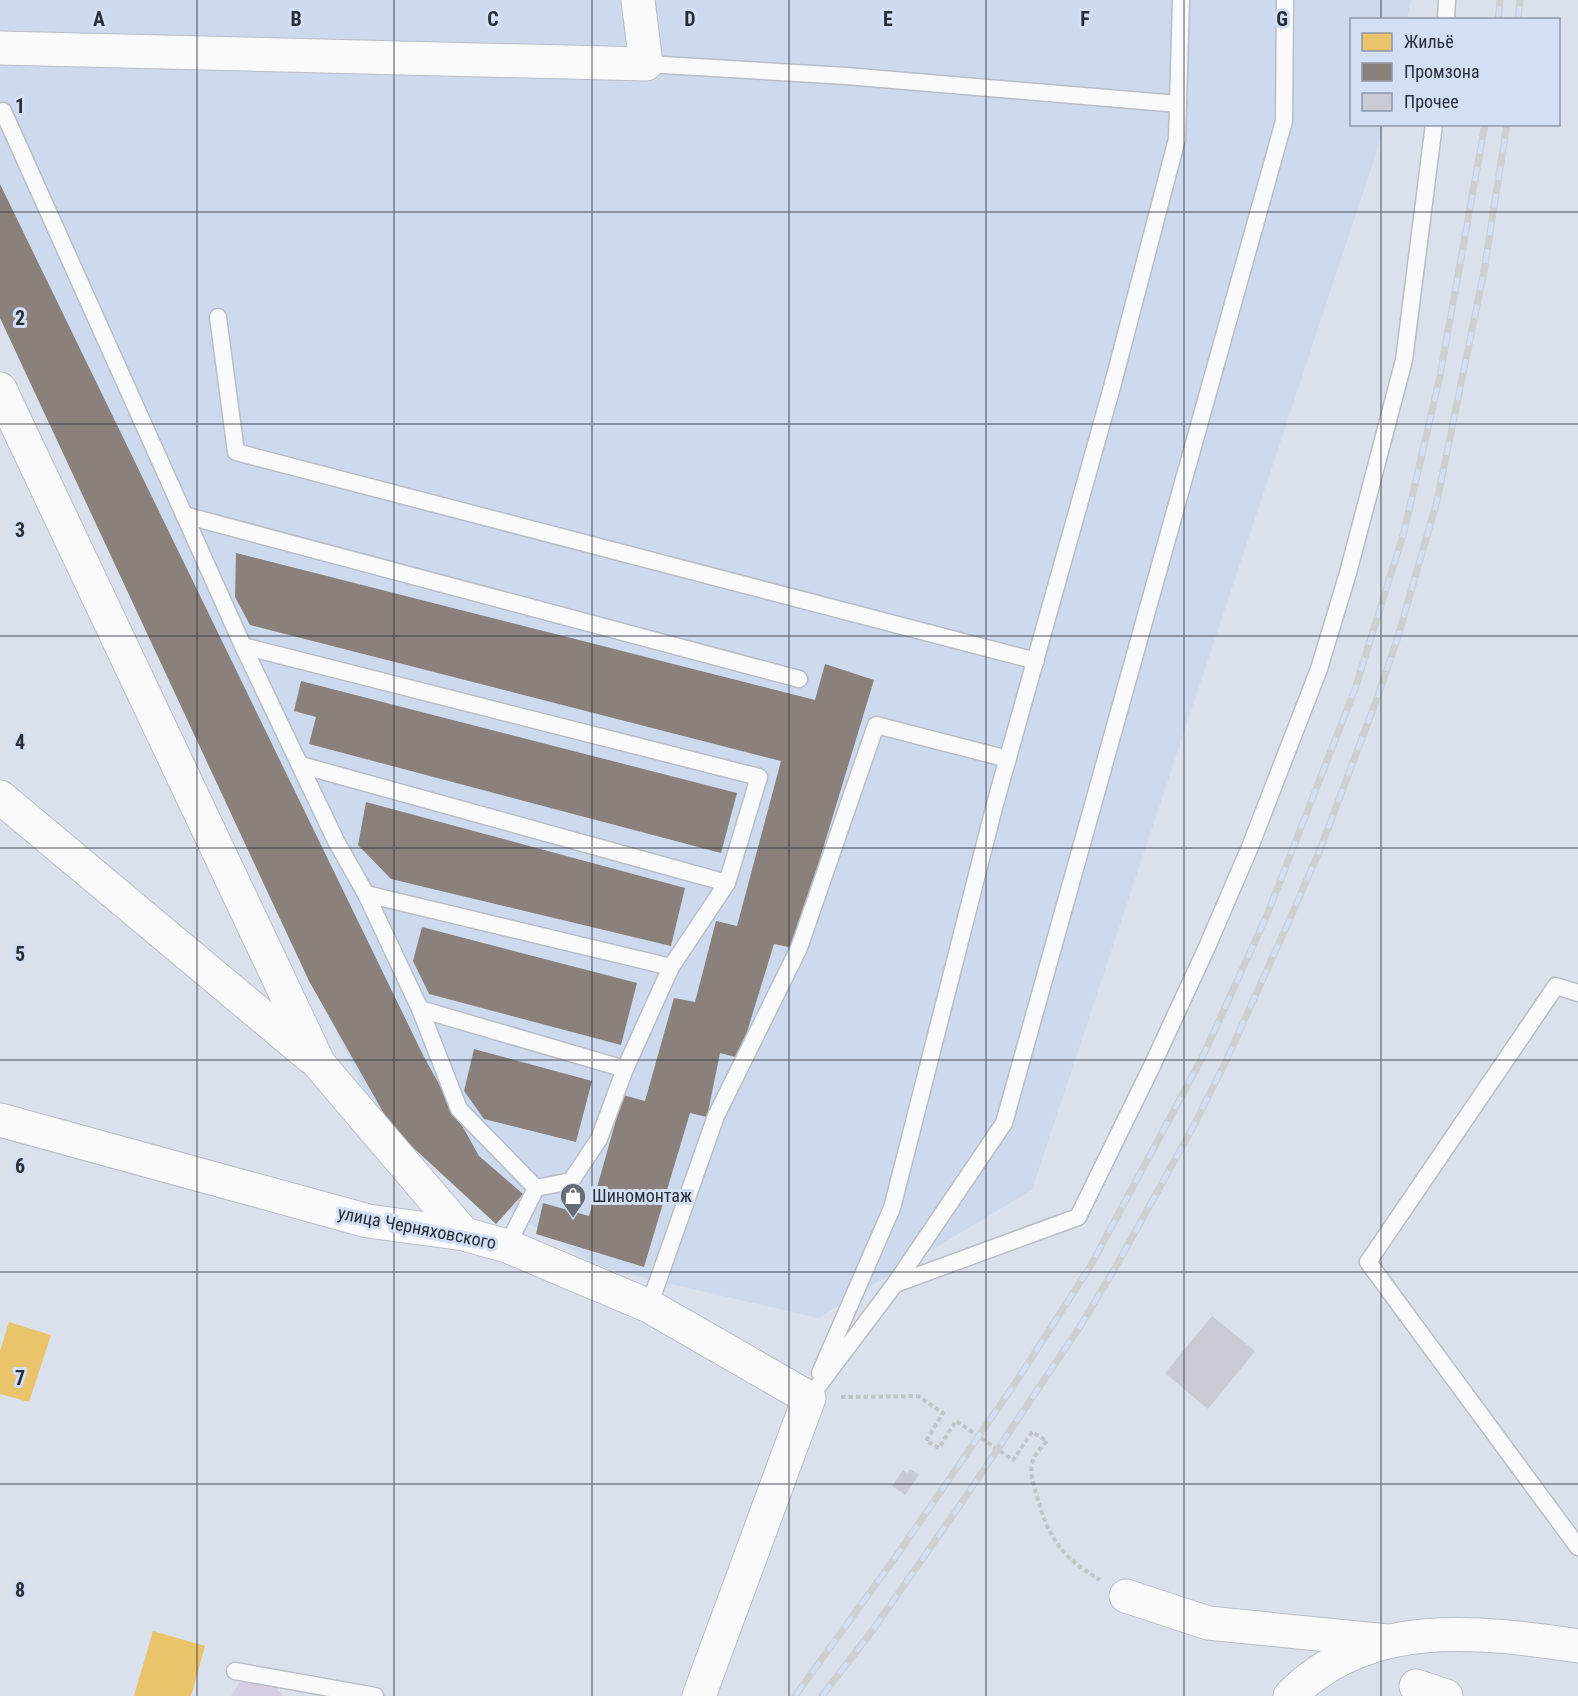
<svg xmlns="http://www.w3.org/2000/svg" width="1578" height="1696" font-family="'Roboto Condensed',sans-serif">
	<rect width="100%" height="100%" fill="#dae1ec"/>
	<path fill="#cddaee" d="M0 0H1411L1407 19 1352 20V124L1383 125 1377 151 1032 1190 818 1318 602 1268 385 1135 0 316Z"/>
	<path fill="#d6cde4" d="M248 1670 273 1682 283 1696H231Z"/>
	<g fill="#e9c46a">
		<path d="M9 1322 51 1335 29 1402 0 1394V1351Z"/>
		<path d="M153 1631 205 1646 191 1696H134Z"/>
	</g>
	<g fill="#8a817c">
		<path d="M0 184 424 1057 479 1156 523 1194 496 1224 392 1128 309 981 0 318Z"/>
		<path d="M236 553 815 700 825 664 874 680 793 948 774 944 739 1058 720 1053 707 1117 690 1113 644 1267 536 1234 543 1203 589 1216 623 1095 645 1101 674 998 695 1002 716 921 737 926 781 761 250 625 235 597Z"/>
		<path d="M301 681 737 793 721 853 309 744 316 717 294 711Z"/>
		<path d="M366 802 685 888 671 946 391 879 358 845Z"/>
		<path d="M422 927 637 983 621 1045 429 994 413 961Z"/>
		<path d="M474 1049 592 1081 576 1142 484 1119 464 1091Z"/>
	</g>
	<g fill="#c8cad4">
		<path d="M1212 1316 1255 1351 1208 1409 1165 1373Z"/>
		<path d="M910 1469 919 1475 905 1495 892 1486 903 1470 907 1473Z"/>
	</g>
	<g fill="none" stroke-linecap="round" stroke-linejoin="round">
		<g stroke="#b8bdc6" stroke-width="19">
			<g id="lane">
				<path d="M1446 20 1447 0"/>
				<path d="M646 64 846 76 1178 104"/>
				<path d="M3 111 243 646 336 841 366 894 420 1009 459 1109 536 1188 507 1246"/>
				<path d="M218 317 236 452 1036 661"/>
				<path d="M184 515 799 679"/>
				<path d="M243 646 759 777 727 883 671 967 625 1069 599 1139 571 1181 536 1188"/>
				<path d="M301 765 727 883"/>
				<path d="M366 894 671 967"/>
				<path d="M1578 993 1556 986 1368 1262 1578 1547"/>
				<path d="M420 1009 625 1069"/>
				<path d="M895 1284 1078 1217 1152 1066 1207 947 1250 847 1319 669 1348 573 1404 360 1434 124"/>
				<path d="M649 1306 716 1116 799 948 876 725 1008 759"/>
				<path d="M820 1373 892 1208 995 804 1112 387 1177 139 1181 0"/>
				<path d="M809 1398 895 1284 1004 1123 1284 121 1285 0"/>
				<path d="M235 1671 375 1696"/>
			</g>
		</g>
		<g stroke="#b8bdc6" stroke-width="35">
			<g id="street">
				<path d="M0 48 646 64 638 0"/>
				<path d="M0 389 319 1064 464 1234"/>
				<path d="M0 797 311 1057"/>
				<path d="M0 1120 368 1221 464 1234 507 1246 649 1306 809 1398 699 1696"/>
				<path d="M1126 1596 1208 1623 1387 1641"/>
				<path d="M1416 1686 1446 1696"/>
			</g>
		</g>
		<g stroke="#b8bdc6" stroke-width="35">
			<path id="secondary" d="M1290 1696C1368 1617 1477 1631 1578 1646"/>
		</g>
		<path stroke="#c1c4c7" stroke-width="4" stroke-dasharray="4.5 3" stroke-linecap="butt" d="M841 1397 918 1396 943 1413 926 1441 939 1448 956 1421 1013 1460 1032 1432 1047 1441C1042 1447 1035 1454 1033 1460 1029 1471 1033 1482 1036 1493 1048 1537 1060 1556 1100 1580"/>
		<use href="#lane" stroke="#f9fafc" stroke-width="16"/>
		<use href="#street" stroke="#f9fafc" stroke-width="33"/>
		<use href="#secondary" stroke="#f9fafc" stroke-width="33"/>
		<g stroke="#cdcfd2" stroke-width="7">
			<g id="rail">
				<path d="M1498 20 1500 0"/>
				<path d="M1518 20 1520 0"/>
				<path d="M795 1696 897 1555 1016 1382 1091 1265 1202 1058 1267 915 1355 689 1404 532 1440 376 1485 124"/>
				<path d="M822 1696 872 1631 958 1508 1081 1325 1118 1263 1193 1127 1226 1061 1289 921 1321 847 1376 701 1397 640 1437 501 1484 271 1507 124"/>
			</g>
		</g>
		<use href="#rail" stroke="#d2dff4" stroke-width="4.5" stroke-dasharray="14" stroke-linecap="butt"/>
	</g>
	<path fill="none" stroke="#292e36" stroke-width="1.5" stroke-opacity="0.55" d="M197 0V1696M394 0V1696M592 0V1696M789 0V1696M986 0V1696M1184 0V1696M1381 0V20M1381 124V1696M0 212H1578M0 424H1578M0 636H1578M0 848H1578M0 1060H1578M0 1272H1578M0 1484H1578"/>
	<defs>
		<g id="shop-pin" transform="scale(1.35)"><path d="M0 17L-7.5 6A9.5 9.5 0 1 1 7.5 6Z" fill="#676d76" stroke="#d2dff4"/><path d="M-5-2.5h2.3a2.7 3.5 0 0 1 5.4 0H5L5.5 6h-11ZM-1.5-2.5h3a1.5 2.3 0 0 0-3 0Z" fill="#fff"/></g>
	</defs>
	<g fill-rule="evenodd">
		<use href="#shop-pin" x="573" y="1196"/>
	</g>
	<g text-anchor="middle" stroke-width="6" stroke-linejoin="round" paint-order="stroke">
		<g font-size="18" fill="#292e36" stroke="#d2dff4" text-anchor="start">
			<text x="592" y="1202">Шиномонтаж</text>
		</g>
		<g font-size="18" fill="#292e36" stroke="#d2dff4">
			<text transform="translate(417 1228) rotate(11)" y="6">улица Черняховского</text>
		</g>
	</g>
	<g font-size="20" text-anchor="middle" font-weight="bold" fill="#292e36" stroke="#d2dff4" stroke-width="6" stroke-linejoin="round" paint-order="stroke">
		<text x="99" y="26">A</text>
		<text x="296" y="26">B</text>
		<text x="493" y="26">C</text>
		<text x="690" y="26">D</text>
		<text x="888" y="26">E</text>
		<text x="1085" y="26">F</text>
		<text x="1282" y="26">G</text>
		<text x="20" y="113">1</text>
		<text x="20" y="325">2</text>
		<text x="20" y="537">3</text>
		<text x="20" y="749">4</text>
		<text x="20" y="961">5</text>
		<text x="20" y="1173">6</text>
		<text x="20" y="1385">7</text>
		<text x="20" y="1597">8</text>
	</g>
	<rect x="1350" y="18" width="210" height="108" fill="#d2dff4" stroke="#8e98a8" stroke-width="1.5"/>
	<rect x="1362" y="33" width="30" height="18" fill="#e9c46a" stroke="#8e98a8" stroke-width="1.5"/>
	<text x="1404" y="48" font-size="18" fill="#292e36">Жильё</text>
	<rect x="1362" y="63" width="30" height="18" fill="#8a817c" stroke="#8e98a8" stroke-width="1.5"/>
	<text x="1404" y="78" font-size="18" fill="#292e36">Промзона</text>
	<rect x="1362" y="93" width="30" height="18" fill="#c8cad4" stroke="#8e98a8" stroke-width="1.5"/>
	<text x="1404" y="108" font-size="18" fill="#292e36">Прочее</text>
</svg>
